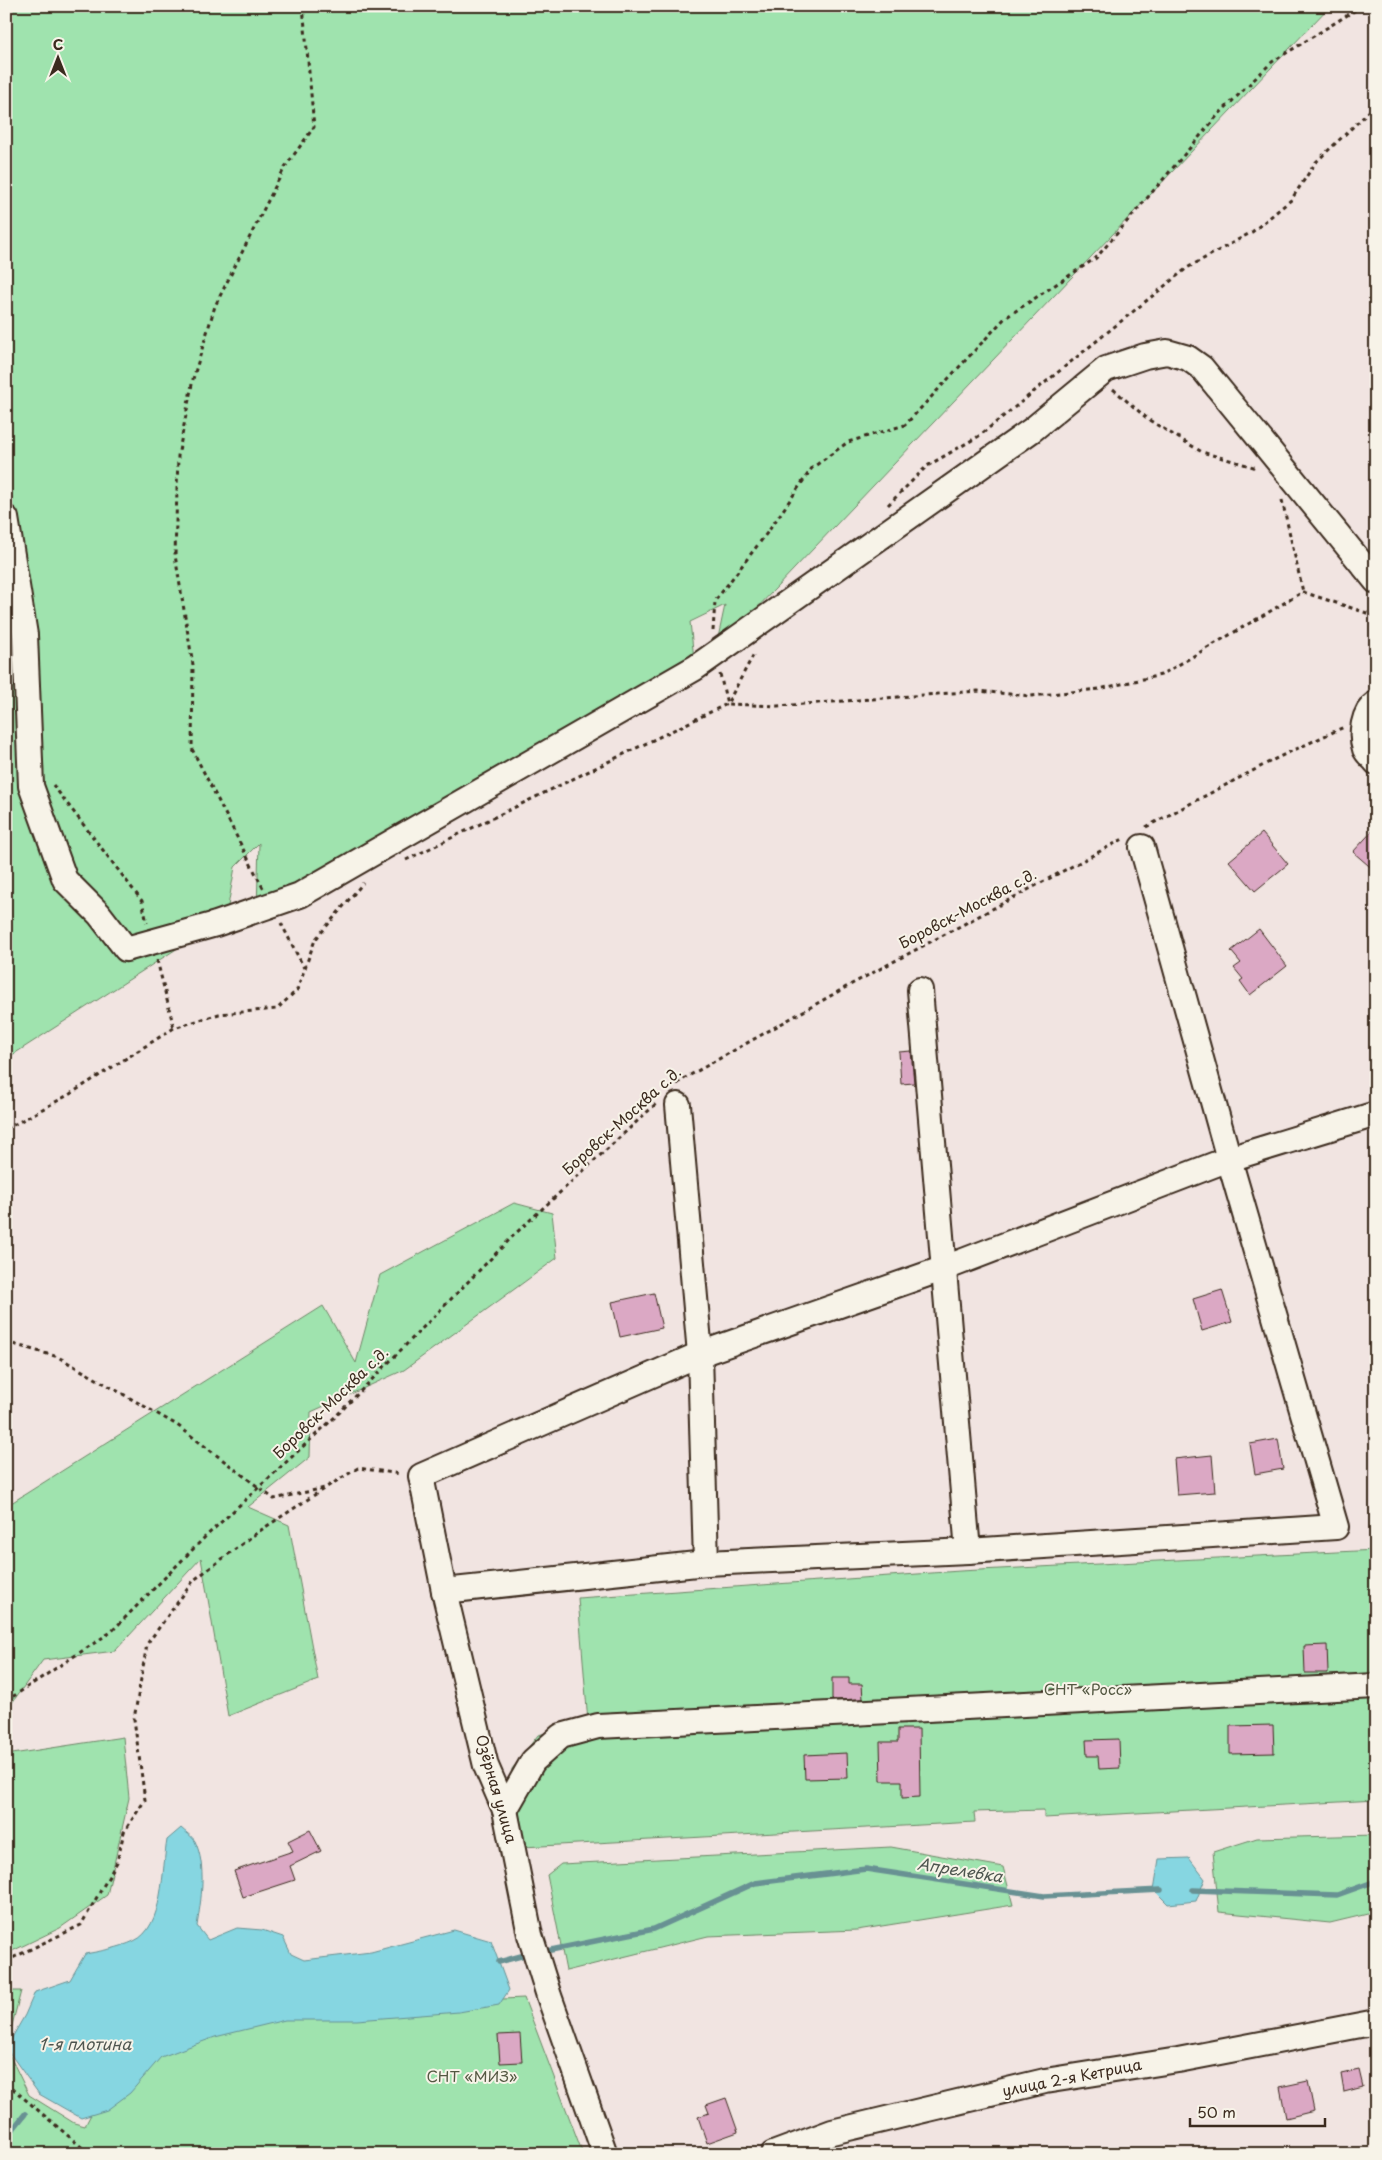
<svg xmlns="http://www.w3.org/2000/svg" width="1382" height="2160" font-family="'Playpen Sans',sans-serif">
	<rect width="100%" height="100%" fill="#f1e4e1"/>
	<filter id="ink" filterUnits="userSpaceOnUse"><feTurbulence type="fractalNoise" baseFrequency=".02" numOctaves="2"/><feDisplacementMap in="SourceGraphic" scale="10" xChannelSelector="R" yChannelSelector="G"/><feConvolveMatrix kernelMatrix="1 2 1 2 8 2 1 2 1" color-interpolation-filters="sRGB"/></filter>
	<g filter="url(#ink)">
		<g fill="#9fe3ae" stroke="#6d8666">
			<path d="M6 6H1330L715 652 725 605 690 622 695 668 257 908 259 843 235 867 226 917 6 1059Z"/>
			<path d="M514 1203 552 1213 557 1258 404 1370 311 1412 310 1457 248 1507 289 1525 318 1680 228 1716 201 1558 115 1651 43 1660 6 1711 8 1505 323 1306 356 1363 380 1275Z"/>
			<path d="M1376 1550V1800L1044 1818V1810L974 1812 975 1822 505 1848 512 1769 538 1735 588 1722 578 1598 960 1571Z"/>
			<path d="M123 1737 129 1798 107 1895 60 1928 6 1954V1755Z"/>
			<path d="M1376 1835V1912L1330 1923 1219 1912 1213 1852 1257 1838Z"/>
			<path d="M891 1847 1003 1867 1013 1905 857 1930 708 1936 566 1971 547 1875 561 1864Z"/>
			<path d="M6 1991H21L6 2048 29 2095 74 2123 85 2126 100 2097 197 2026 375 2005 524 1998 583 2154H6Z"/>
		</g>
		<g fill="#86d6e1" stroke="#689193">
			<path d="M181 1828C185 1832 192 1836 195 1841 207 1867 201 1900 197 1926L208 1940 237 1928 262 1930 283 1937 291 1954 304 1960 371 1952 454 1930 491 1941 509 1990 499 2005 459 2012 357 2020H285L215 2037 161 2057 130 2093 107 2110 81 2118 39 2094 6 2048 25 2015 35 1992 70 1980 85 1954C101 1951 119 1948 134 1941 164 1928 162 1868 167 1840Z"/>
			<path d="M1189 1858 1205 1879 1196 1901 1168 1904 1154 1890 1159 1859Z"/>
		</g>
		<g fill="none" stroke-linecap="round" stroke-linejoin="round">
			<g stroke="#689193" stroke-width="5.5">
				<path d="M1193 1890 1337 1895 1376 1881"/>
				<path d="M551 1950 654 1929 755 1883 866 1869 1044 1896 1161 1890"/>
				<path d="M499 1962 521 1956"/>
				<path d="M6 2138 25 2114"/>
			</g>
		</g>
		<g fill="#dba8c4" stroke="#3b2a1e">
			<path d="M1376 827V872L1353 852Z"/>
			<path d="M1262 833 1288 864 1255 891 1229 861Z"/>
			<path d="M1259 929 1287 966 1250 995 1240 981 1243 979 1234 968 1241 963 1231 951Z"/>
			<path d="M911 1051 914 1083 901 1084 899 1052Z"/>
			<path d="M1222 1290 1232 1322 1202 1331 1193 1299Z"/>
			<path d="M654 1293 662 1328 620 1337 612 1302Z"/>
			<path d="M1278 1439 1283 1469 1255 1474 1250 1444Z"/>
			<path d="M1212 1455 1215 1492 1177 1495 1174 1459Z"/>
			<path d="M1327 1645 1328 1673H1305L1304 1646Z"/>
			<path d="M832 1678H849V1684H862L863 1699 832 1700Z"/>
			<path d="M1273 1725 1274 1753 1230 1754V1726Z"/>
			<path d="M898 1729H919L920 1797 902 1798V1781H881L880 1742H898Z"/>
			<path d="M1119 1739 1120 1768 1099 1769 1098 1756H1087L1086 1740Z"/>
			<path d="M847 1753 848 1778 805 1779 804 1755Z"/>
			<path d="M310 1830 321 1851 290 1866 295 1880 243 1897 234 1871 293 1851 288 1841Z"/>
			<path d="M520 2034 522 2062 500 2063 498 2035Z"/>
			<path d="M1359 2070 1363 2087 1344 2092 1341 2074Z"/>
			<path d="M1308 2081 1314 2111 1286 2118 1280 2087Z"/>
			<path d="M726 2098 738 2132 707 2143 698 2117 709 2113 706 2105Z"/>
		</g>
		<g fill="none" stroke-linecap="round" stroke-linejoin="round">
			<g stroke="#3b2a1e" stroke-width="28">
				<g id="minor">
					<path d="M6 518 25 635 31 786 65 880 99 914 126 949 216 924 300 895 695 668 1032 430 1106 369 1145 356 1167 352 1188 358 1202 368 1376 581"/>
					<path d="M1376 703C1363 712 1360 735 1365 749 1367 754 1373 758 1376 762"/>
					<path d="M920 990 968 1551"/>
					<path d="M678 1105 700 1354 706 1563"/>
					<path d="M444 1591 706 1563 968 1551 1336 1527 1229 1159 1142 847"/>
					<path d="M505 1810 533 1761 561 1736 598 1726 1376 1686"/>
					<path d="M605 2154 549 1996 530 1935 505 1810 486 1766 444 1591 421 1476 700 1354 945 1268 1229 1159 1376 1114"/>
					<path d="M773 2154 832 2132 1045 2081 1178 2060 1376 2022"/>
				</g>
			</g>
			<g stroke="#3b2a1e" stroke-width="3" stroke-dasharray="4 4" stroke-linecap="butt">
				<path d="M1113 389 1149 420 1202 452 1257 468"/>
				<path d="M1282 500 1303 592"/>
				<path d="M888 505 927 466 979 436 1187 268 1252 232 1291 200 1316 162 1376 105"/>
				<path d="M713 631 715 601 770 529 812 468 848 442 905 425 1005 318 1096 258 1218 115 1272 62 1362 6"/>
				<path d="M720 674 727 704 778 706 978 691 1031 696 1099 689 1161 675 1303 592 1376 616"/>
				<path d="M53 785 142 901 147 923"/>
				<path d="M1146 827 1279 757 1344 727"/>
				<path d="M406 860 727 704 755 652"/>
				<path d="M263 888 192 749 193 665 175 555 178 456 193 379 215 306 285 167 314 127 303 6"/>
				<path d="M281 923 304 968"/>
				<path d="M157 960 174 1028"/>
				<path d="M677 1084 685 1078 848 986 1123 839"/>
				<path d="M6 1129 70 1094 174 1028 219 1014 277 1009 297 990 315 940 363 883"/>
				<path d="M6 1342 58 1357 177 1425 274 1499 325 1488 358 1468 401 1474"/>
				<path d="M6 1701 111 1632 205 1537 335 1417 516 1233 658 1102"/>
				<path d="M6 1961 81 1925 117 1862 124 1832 145 1800 134 1719 147 1644 194 1580 258 1532 325 1488"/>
				<path d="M6 2083 86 2151 85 2154"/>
			</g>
			<use href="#minor" stroke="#f7f3e8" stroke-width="24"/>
		</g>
	</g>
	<g text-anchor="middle" stroke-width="4" stroke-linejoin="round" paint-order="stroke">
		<g font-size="15" fill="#3b2a1e" stroke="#f7f3e8">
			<text transform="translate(968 909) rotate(-28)" y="5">Боровск-Москва с.д.</text>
			<text transform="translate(622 1121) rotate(-42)" y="5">Боровск-Москва с.д.</text>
			<text transform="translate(331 1403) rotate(-44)" y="5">Боровск-Москва с.д.</text>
			<text transform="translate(496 1789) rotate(74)" y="5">Озёрная улица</text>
			<text transform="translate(1072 2078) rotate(-11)" y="5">улица 2-я Кетрица</text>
		</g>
		<g font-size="15" fill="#545842" stroke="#f7f3e8">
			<text x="1088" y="1695">СНТ «Росс»</text>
			<text x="472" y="2082">СНТ «МИЗ»</text>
		</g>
		<g font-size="16" font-style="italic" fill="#4e554f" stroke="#f7f3e8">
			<text transform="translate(960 1870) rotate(9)" y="6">Апрелевка</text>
			<text x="85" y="2050">1-я плотина</text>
		</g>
	</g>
	<rect width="1382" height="2160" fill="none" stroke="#f7f3e8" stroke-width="25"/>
	<rect x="12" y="12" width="1357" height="2135" fill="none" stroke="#3b2a1e" stroke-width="2" filter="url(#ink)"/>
	<g transform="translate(58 58)" stroke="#f7f3e8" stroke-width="4" paint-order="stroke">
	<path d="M0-4L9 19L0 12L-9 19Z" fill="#3b2a1e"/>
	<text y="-8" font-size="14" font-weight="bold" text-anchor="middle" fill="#3b2a1e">С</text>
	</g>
	<path d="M1190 2118v8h135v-8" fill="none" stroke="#3b2a1e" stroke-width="2.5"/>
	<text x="1197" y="2118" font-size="15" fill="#3b2a1e" stroke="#f7f3e8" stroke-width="4" paint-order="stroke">50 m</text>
</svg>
